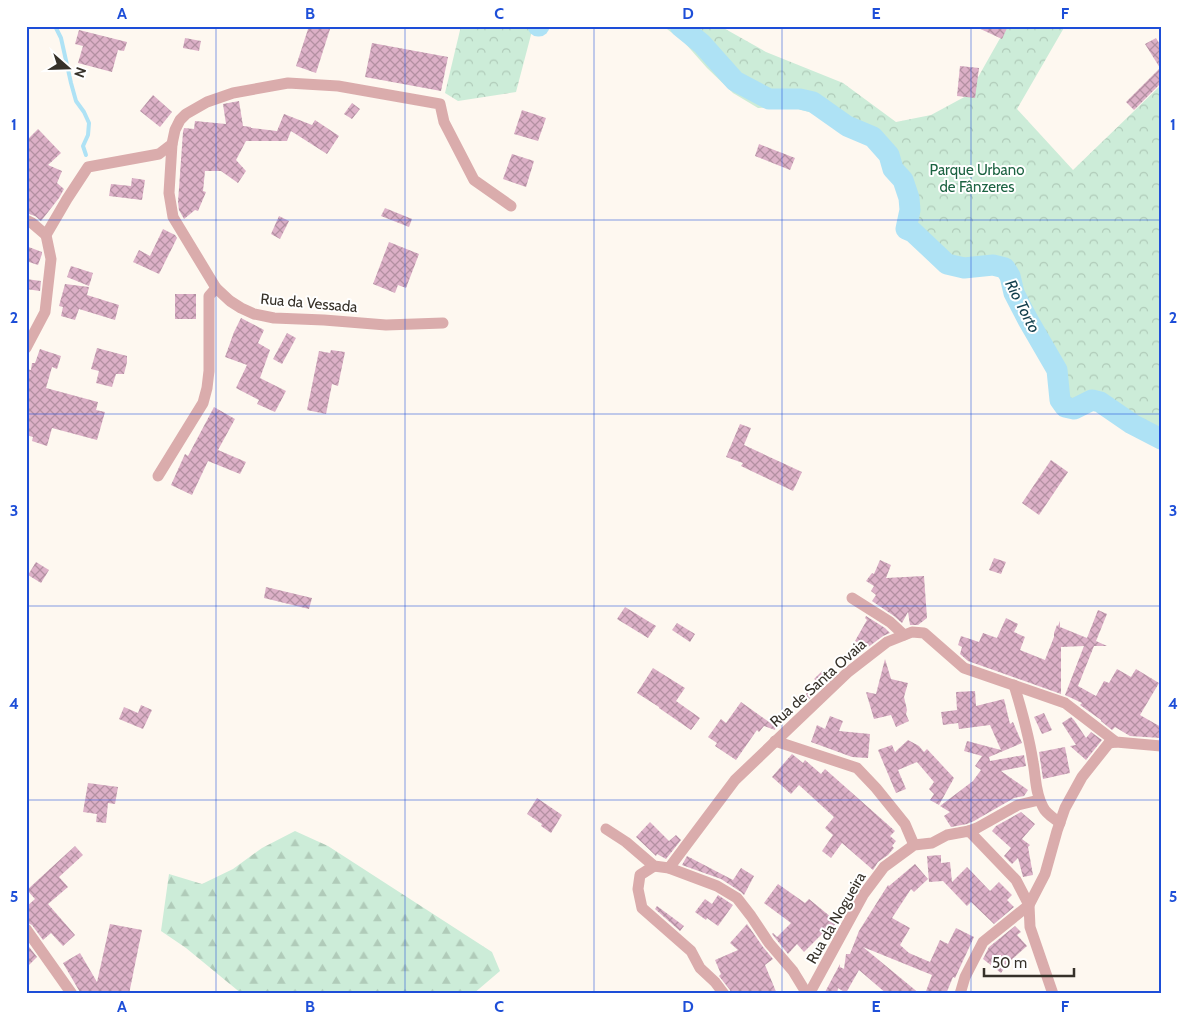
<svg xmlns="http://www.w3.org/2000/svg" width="1187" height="1020" font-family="Cabin,sans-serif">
	<defs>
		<pattern id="forest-firs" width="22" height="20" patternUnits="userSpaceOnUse" patternTransform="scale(1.25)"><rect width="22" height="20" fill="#ccecd8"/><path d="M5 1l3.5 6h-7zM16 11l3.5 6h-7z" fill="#b0cbb9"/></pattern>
		<pattern id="park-crowns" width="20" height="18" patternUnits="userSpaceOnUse" patternTransform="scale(1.25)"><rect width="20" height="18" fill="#ccecd8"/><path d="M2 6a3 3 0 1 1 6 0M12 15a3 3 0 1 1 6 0" fill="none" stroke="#b0cbb9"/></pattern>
		<pattern id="building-cross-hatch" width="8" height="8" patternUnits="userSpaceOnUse" patternTransform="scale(1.25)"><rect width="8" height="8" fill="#dcb0c7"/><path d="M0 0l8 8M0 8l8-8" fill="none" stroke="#b390a2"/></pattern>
	</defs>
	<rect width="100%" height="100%" fill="#fef8f0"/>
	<path fill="url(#forest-firs)" d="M295 831 328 846 492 952 500 971 473 994H242L186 948 161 931 169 874 202 884 233 869 262 848Z"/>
	<g fill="url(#park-crowns)">
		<path d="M461 26H549L532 31 516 92 458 101 445 93Z"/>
		<path d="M663 26H720L766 52 843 83 896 122 931 115 968 95 1007 26H1065L1017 109 1073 170 1161 85V154L1159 159 1161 160V430L1099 394 1075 401 1066 398 1065 382 1062 364 1028 304 1009 263 965 262 948 258 928 237 914 225 901 201 898 186 891 171 875 148 827 117 791 107 758 108 733 93 707 68 684 42Z"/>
	</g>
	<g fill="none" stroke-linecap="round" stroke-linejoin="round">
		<path stroke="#aee2f5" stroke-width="4" d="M55 26 61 38 71 83 76 101 84 112 89 123 88 135 83 146 86 155"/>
		<g stroke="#aee2f5" stroke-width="21">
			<path d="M538 26H539"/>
			<path d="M680 26 702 44 735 81 769 99H800L813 102 847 126 873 137 889 155 893 169 903 180 909 198 910 210 906 229 913 232 947 264 964 268 993 265 1005 268 1010 276 1014 293 1028 320 1057 370 1060 400 1065 407 1074 409 1092 400 1100 402 1132 424 1161 439"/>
		</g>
	</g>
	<g fill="url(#building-cross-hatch)">
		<path d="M309 26H331L316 73 296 66Z"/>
		<path d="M974 26H1008L1002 39Z"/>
		<path d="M79 30 127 42 124 51 118 50 112 72 78 63 83 46 75 44Z"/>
		<path d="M185 38 201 41 199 51 183 48Z"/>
		<path d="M1156 38 1161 46V83L1134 110 1126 102 1160 68 1145 44Z"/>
		<path d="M372 43 448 57 441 91 365 77Z"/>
		<path d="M960 66 979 68 975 98 957 96Z"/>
		<path d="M153 95 172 112 160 127 140 111Z"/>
		<path d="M239 101 243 126 251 127V128L277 131 284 114 312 125 315 120 339 136 327 154 291 131 287 141H246L236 160 246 171 238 183 221 171H205L203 191 206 192 198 211 195 210 184 219 179 210 178 202 183 132 184 128 194 129 195 121 226 124 223 104Z"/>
		<path d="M352 103 360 109 352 119 344 114Z"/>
		<path d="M522 110 546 118 538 141 514 134Z"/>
		<path d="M38 129 61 153 48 165 62 171 57 183 64 189 59 198 41 221 35 216 26 213V141Z"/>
		<path d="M759 144 795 158 790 170 755 156Z"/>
		<path d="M512 154 534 161 526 187 503 179Z"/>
		<path d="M132 178 145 180 142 200 109 196 111 184 131 186Z"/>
		<path d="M385 208 412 219 409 227 381 216Z"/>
		<path d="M279 216 289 221 280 239 271 234Z"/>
		<path d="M163 229 175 235 177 238 159 274 133 262 139 250 150 256Z"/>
		<path d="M389 242 419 254 406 288 398 285 395 293 373 284Z"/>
		<path d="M26 246 42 252V254L38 265 26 261Z"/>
		<path d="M71 266 93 273 89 286 67 277Z"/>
		<path d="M26 279 41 281 40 291 26 289Z"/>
		<path d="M65 284 89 287 87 295 119 305 115 320 79 309 75 320 61 316 63 307 59 306Z"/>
		<rect x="175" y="294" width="21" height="25"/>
		<path d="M241 318 264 330 258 343 270 350 260 378 286 391 275 412 257 404 259 400 236 388 247 365 225 357 234 332Z"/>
		<path d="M287 333 296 338 282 364 273 359Z"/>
		<path d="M97 348 127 356V362L124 374H116L112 387 96 383 99 371 91 369Z"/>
		<path d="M40 349 61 356 57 369 52 367 46 388 98 402 96 410 105 412 97 440 52 428 47 446 32 441 33 437 26 435V369L31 370 32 363H35Z"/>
		<path d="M331 350 345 352 338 386 332 384 326 414 307 410 319 351 330 353Z"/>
		<path d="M214 407 235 419 218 450 246 462 240 474 208 461 192 495 171 485 185 454 188 456Z"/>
		<path d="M740 424 751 428 744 445 802 472 793 491 741 466 743 463 726 457Z"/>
		<path d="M1051 460 1068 472 1039 515 1022 503Z"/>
		<path d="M994 558 1006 562 1001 574 989 570Z"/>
		<path d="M880 560 891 565 886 578 924 576 927 618 918 625H910L908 612 902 623 894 616 872 601 876 595 871 591 874 586 866 581 872 573 874 574Z"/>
		<path d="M36 562 49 570 41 583 28 575Z"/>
		<path d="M266 587 312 598 309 609 264 598Z"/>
		<path d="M625 607 656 626 648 638 617 619Z"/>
		<path d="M1098 610 1107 614 1096 641 1107 646H1094L1078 686 1096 696 1104 681 1109 683 1117 669 1131 677 1136 669 1159 683 1140 715 1161 727V738L1130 736 1115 727 1112 730 1101 721V720L1080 705 1082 703 1065 695 1084 646 1061 647V694L968 661 960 654 962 647 958 645 961 636 979 642 983 633 997 638 1006 618 1018 624 1014 632 1025 637 1020 650 1045 660 1054 637V633L1057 625 1058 626 1060 621V627L1087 638Z"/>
		<path d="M866 616 885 628 890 633 883 636 867 648 855 641 867 620 865 618Z"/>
		<path d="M677 623 695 634 690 642 672 630Z"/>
		<path d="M885 659 891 679 908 683 904 697 907 710 906 714 909 721 896 727 891 715 874 719 866 692 876 694Z"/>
		<path d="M653 668 685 688 676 701 700 718 691 730 659 708V707L637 693Z"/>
		<path d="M823 670 832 677 805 703 801 700 817 681 814 679Z"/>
		<path d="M975 691 976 706 1004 699 1010 724 1013 722 1022 743 989 757 990 761 1024 755 1026 766 1001 771 1028 790 1024 796 1014 798 974 821 967 824 951 827 944 816 950 812 940 806 973 781 981 770 975 766 982 756 964 751 967 741 1001 750 990 725 959 729 958 723 943 725 941 712 957 710 956 692Z"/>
		<path d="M741 702 776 727 775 730 764 726 759 732 757 730 736 760 715 746 717 743 708 737 721 719 726 723Z"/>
		<path d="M141 705 152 710 143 729 119 719 124 707 138 713Z"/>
		<path d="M1044 713 1052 730 1042 734 1034 717Z"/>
		<path d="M830 716 843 721 839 731 870 734 868 758 852 757 811 742 817 725 825 729Z"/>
		<path d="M1071 717 1074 720 1086 738 1091 732 1102 740 1086 760 1070 746 1076 745 1062 723Z"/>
		<path d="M908 740 919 746 924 752 927 749 954 778 939 805 930 800 934 794 929 789 934 782 917 762 898 770 906 789 896 793 878 750 892 745 895 752Z"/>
		<path d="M1065 747 1070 773 1043 779 1039 752Z"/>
		<path d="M792 754 803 763 805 760 821 774 825 769 895 831 890 836 896 841 892 846 894 848 888 855 878 862 873 870 842 843 831 858 822 851 833 835 825 828 834 817 799 785 791 794 772 777Z"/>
		<path d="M88 783 118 787 115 804 108 803 106 823 96 822 97 814 83 812Z"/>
		<path d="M537 798 562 815 551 833 541 826 542 824 527 814Z"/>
		<path d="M1021 812 1035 824 1022 839 1030 845 1028 847 1033 875 1023 877 1018 858 1012 864 1004 856 1011 848 992 831 996 826Z"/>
		<path d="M650 822 669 841 676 835 681 840 666 859 657 854 656 856 636 837Z"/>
		<path d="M75 846 83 855 59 877 68 887 48 904 75 935 63 946 51 933 43 940 32 925 26 922V907L35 899 27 890Z"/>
		<path d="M941 855V863L950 862 952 882 967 867 990 891 999 882 1012 895 1007 900 1014 907 994 924 971 902 967 906 943 881 929 882 927 856Z"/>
		<path d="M687 856 733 880 741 868 754 876 744 895 741 892 721 879 682 865Z"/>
		<path d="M915 864 928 879 914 892 911 889 892 918 910 928 900 945 909 953 930 962 940 940 948 944 956 928 974 937 955 978 953 977 946 994H925L932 975 863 947 920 994H887L859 970 846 993 838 988 837 994H824L840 964V967L844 969 846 954H850L859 931 888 885 889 886Z"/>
		<path d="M778 884 805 903 809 899 837 922 828 933 825 931 804 952 797 944 788 954 772 934 773 933 777 937 791 923 764 903Z"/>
		<path d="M718 895 733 905 718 926 707 918 706 920 695 912 705 899 712 904Z"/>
		<path d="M657 906 684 926 680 931 655 909Z"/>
		<path d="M110 924 142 930 129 994H81L63 963 80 953 97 982Z"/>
		<path d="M747 924 763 947 773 959 765 965 777 994H731L730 990 719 976 721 974 715 960 738 950 730 943Z"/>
		<path d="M1015 926 1021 932 1017 935 1027 946 1008 963 1001 973 983 959 989 947Z"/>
		<path d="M26 943 37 957 26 968Z"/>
	</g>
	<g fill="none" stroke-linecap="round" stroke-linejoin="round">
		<g stroke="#daacac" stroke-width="11">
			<path d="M172 144 169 193 173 217 216 288 230 301 241 308 254 314 274 318 324 320 386 325 443 323"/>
			<path d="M26 220 32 223 46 235"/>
			<path d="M26 348 45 312 51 259 46 235 67 199 88 167 159 154 172 144 175 130 180 120 186 114 207 102 233 93 288 83 338 86 440 104 444 122 474 180 511 206"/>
			<path d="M158 476 203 403 207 388 209 371V296L216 288"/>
			<path d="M852 598 890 622 904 635"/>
			<path d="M1014 685C1022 711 1029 736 1033 762 1036 777 1035 793 1043 807 1046 814 1054 818 1060 823"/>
			<path d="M775 741 857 768 876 788 905 824 914 845"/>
			<path d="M606 829 626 842 654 866 669 868 717 886 737 898 751 916 769 943 793 971 807 994"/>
			<path d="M969 831 977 828 1018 805 1039 800"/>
			<path d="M654 866 640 875 638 889 642 908 691 951 700 968 715 982 724 994"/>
			<path d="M669 868 735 780 847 673 887 642 912 632 924 633 964 668 1065 703 1116 742 1161 746"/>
			<path d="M26 929 72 994"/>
			<path d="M809 994 863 895 884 867 914 845 932 843 947 835 969 831 1016 880 1029 905 983 942 965 977 960 994"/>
			<path d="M1053 994 1030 927 1029 905 1045 874 1057 831 1065 808 1082 777 1109 743 1116 742"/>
		</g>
	</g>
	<path fill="none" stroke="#1d4ed8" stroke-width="1" stroke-opacity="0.55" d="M216 26V994M405 26V994M594 26V994M782 26V994M971 26V994M26 220H1161M26 414H1161M26 606H1161M26 800H1161"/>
	<g text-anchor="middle" stroke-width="4" stroke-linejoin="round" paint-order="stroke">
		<g font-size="15" fill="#1c6342" stroke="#fff">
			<text x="977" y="175">Parque Urbano<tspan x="977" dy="17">de Fânzeres</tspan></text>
		</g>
		<g font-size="15" fill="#363129" stroke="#fff">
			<text transform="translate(309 303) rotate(5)" y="5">Rua da Vessada</text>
			<text transform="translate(818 683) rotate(-42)" y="5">Rua de Santa Ovaia</text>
			<text transform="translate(836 918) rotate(-60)" y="5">Rua da Nogueira</text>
		</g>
		<g font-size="16" font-style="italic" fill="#113e4c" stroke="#fff">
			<text transform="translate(1023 306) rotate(63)" y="6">Rio Torto</text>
		</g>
	</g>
	<rect width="1187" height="1020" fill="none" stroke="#ffffff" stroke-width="55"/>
	<g transform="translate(68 68) rotate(110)" stroke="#ffffff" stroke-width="4" paint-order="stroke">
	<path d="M0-4L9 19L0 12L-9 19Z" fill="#363129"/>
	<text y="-8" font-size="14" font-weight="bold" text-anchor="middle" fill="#363129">N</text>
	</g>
	<path d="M984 968v8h90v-8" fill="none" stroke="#363129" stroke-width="2.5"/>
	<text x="992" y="968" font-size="15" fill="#363129" stroke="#ffffff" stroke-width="4" paint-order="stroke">50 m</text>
	<rect x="28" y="28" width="1132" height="964" fill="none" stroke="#1d4ed8" stroke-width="2"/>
	<g font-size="16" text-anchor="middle" font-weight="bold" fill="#1d4ed8">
		<text x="122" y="19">A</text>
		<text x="310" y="19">B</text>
		<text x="499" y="19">C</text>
		<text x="688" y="19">D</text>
		<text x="876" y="19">E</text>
		<text x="1065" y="19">F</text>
		<text x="14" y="130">1</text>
		<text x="1173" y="130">1</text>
		<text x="14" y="323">2</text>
		<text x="1173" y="323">2</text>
		<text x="14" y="516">3</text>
		<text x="1173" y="516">3</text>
		<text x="14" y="709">4</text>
		<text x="1173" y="709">4</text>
		<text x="14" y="902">5</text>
		<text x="1173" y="902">5</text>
		<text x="122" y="1012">A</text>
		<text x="310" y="1012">B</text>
		<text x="499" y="1012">C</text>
		<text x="688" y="1012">D</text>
		<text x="876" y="1012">E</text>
		<text x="1065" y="1012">F</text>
	</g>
</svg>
